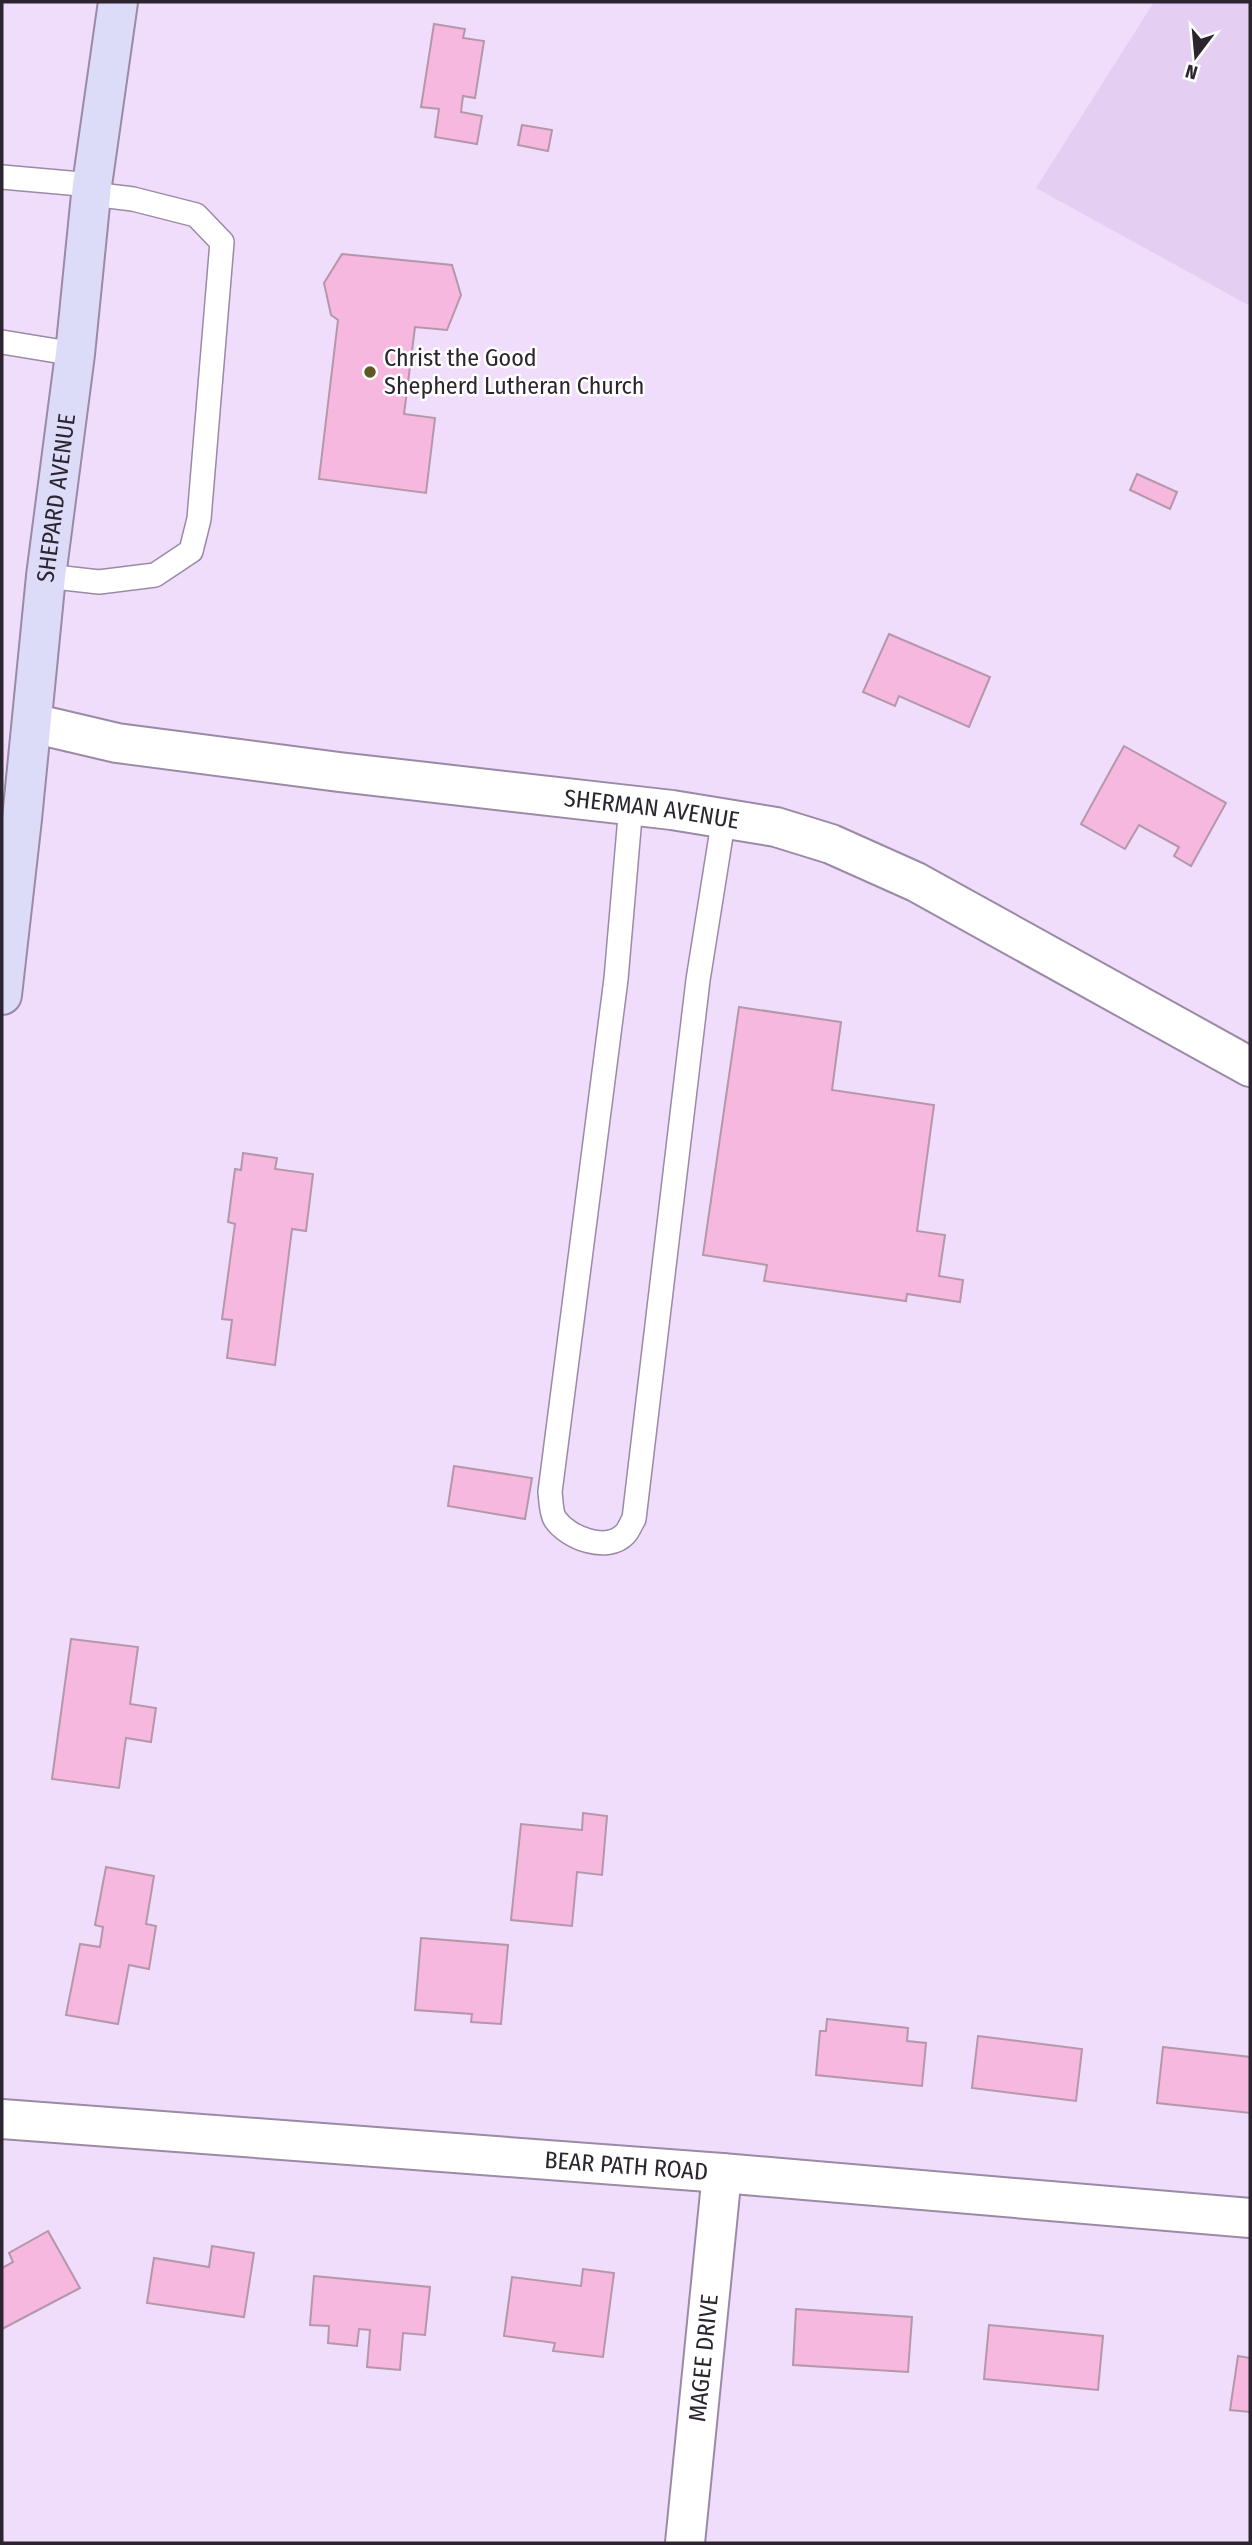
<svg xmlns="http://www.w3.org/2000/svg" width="1252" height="2545" font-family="'Fira Sans Condensed',sans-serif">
	<rect width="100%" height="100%" fill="#efddfb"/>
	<path fill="#e4cff2" d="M1154 2H1250V306L1036 188Z"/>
	<g fill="#f6b8df" stroke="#b597a9" stroke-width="2">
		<path d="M434 24 465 29 463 38 484 41 475 98 463 96 461 112 482 116 477 144 435 137 439 109 421 107Z"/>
		<path d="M522 125 552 130 548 151 518 145Z"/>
		<path d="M342 254 452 265 461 295 447 330 415 327 404 414 435 418 426 493 319 479 338 320 331 315 324 283Z"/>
		<path d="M1137 474 1177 492 1170 509 1130 490Z"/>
		<path d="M889 634 990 677 969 727 899 696 895 706 863 692Z"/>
		<path d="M1124 746 1226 803 1191 866 1174 856 1179 847 1139 825 1125 849 1081 824Z"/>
		<path d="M739 1007 841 1022 832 1090 934 1105 917 1231 945 1235 939 1276 963 1280 960 1302 907 1294 906 1301 764 1281 767 1265 703 1255Z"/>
		<path d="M243 1153 277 1158 275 1169 313 1174 306 1231 292 1229 275 1365 227 1358 232 1320 222 1319 235 1224 228 1222 235 1169 241 1170Z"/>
		<path d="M454 1466 532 1478 525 1519 448 1506Z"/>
		<path d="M71 1639 138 1647 130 1704 156 1708 151 1742 126 1738 119 1788 52 1779Z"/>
		<path d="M583 1813 607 1816 602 1875 577 1872 572 1926 511 1920 521 1824 582 1830Z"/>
		<path d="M106 1867 154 1876 146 1924 156 1926 149 1969 129 1965 118 2024 66 2015 80 1944 100 1947 103 1927 95 1925Z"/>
		<path d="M421 1938 508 1945 501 2024 471 2022 472 2014 415 2010Z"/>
		<path d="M827 2019 908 2028 907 2041 926 2043 922 2086 816 2075 820 2031H826Z"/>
		<path d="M978 2036 1082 2049 1076 2101 972 2088Z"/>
		<path d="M1163 2047 1250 2057V2113L1157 2103Z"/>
		<path d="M48 2231 80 2288 2 2329V2268L13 2262 9 2253Z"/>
		<path d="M212 2246 254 2253 244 2317 147 2303 154 2258 209 2267Z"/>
		<path d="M583 2269 614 2273 603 2357 553 2351 555 2343 504 2336 512 2277 581 2286Z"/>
		<path d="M314 2276 430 2287 425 2335 403 2333 400 2370 367 2367 370 2330 359 2329 357 2346 328 2343 329 2326 310 2325Z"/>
		<path d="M796 2309 912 2317 908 2372 793 2365Z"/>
		<path d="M989 2325 1103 2336 1098 2390 984 2379Z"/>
		<path d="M1238 2356 1250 2358V2412L1230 2410Z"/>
	</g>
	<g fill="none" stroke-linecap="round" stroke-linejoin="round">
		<g stroke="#9a8aa5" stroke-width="26">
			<g id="service">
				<path d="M2 177 92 185"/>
				<path d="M2 342 75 354"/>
				<path d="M46 576 99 582 155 575 191 551 199 519 222 242 196 215 133 199 92 194"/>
				<path d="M631 805 616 979 550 1492C551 1500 551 1513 555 1519 568 1538 607 1553 625 1534 629 1530 631 1523 634 1519L698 980 724 817"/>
			</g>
		</g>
		<g stroke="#9a8aa5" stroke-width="42">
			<g id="minor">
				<path id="s1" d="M32 723 117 743 339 772 672 810 776 827 831 844 916 882 1250 1067"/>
				<path id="s2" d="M2 2119 722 2173 1250 2218"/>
				<path id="s3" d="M685 2543 722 2173"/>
			</g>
		</g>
		<g stroke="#9a8aa5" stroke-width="42">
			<g id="secondary">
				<path id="s4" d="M2 995 22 819 46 576 75 354 92 185 118 2"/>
			</g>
		</g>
		<use href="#service" stroke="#fff" stroke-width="23"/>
		<use href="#minor" stroke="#fff" stroke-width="38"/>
		<use href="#secondary" stroke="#dcdcf9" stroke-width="38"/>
	</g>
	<circle fill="#605723" stroke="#fff" stroke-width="2.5" cx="370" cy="372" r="7"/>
	<g text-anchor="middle" stroke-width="5" stroke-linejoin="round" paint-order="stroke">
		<g font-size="24" fill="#2c2530" stroke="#fff" text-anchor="start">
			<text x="384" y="366">Christ the Good<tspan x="384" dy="28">Shepherd Lutheran Church</tspan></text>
		</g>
		<g font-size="24" fill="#2c2530" stroke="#fff">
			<text dy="8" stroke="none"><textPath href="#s4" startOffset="500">SHEPARD AVENUE</textPath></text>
			<text dy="8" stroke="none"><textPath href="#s1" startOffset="626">SHERMAN AVENUE</textPath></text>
			<text dy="8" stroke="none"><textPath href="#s2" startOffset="626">BEAR PATH ROAD</textPath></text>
			<text dy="8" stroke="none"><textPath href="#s3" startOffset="186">MAGEE DRIVE</textPath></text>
		</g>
	</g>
	<rect width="1252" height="2545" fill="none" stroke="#2c2530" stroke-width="7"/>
	<g transform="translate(1196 56) rotate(196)" stroke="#ffffff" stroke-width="5" paint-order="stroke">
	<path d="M0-5L12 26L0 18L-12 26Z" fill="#2c2530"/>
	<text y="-10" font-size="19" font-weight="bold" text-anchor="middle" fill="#2c2530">N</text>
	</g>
</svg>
